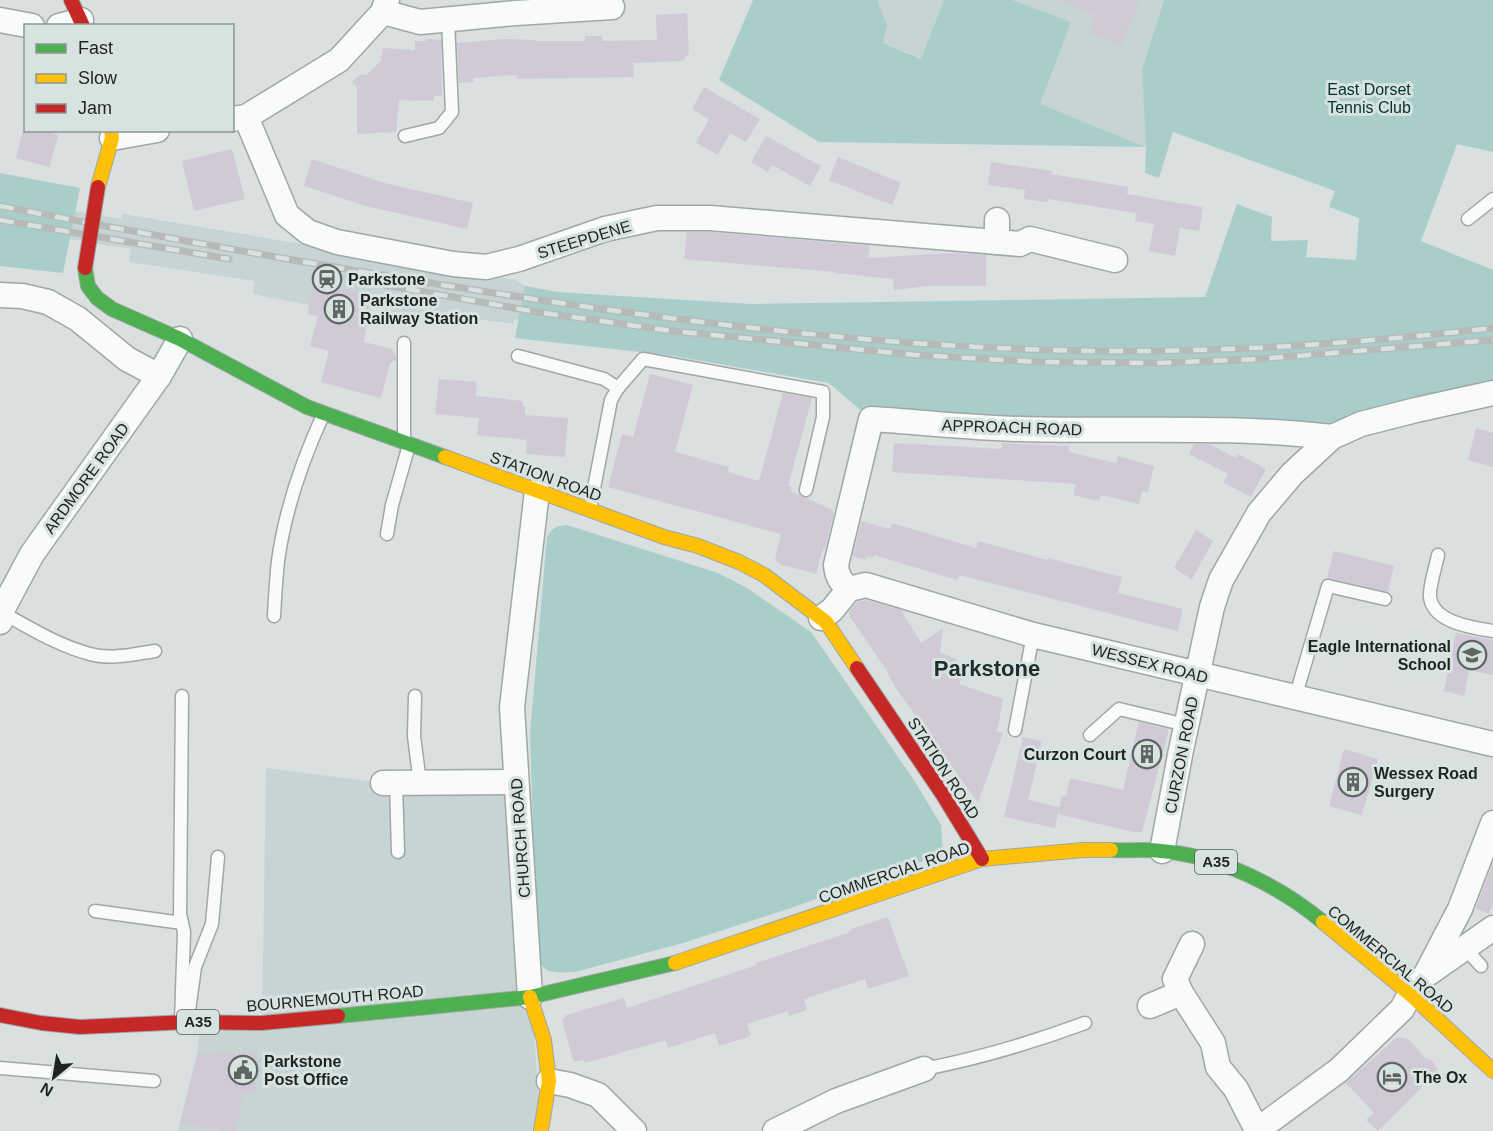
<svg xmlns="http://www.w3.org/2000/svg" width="1493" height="1131" font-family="Arial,sans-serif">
	<rect width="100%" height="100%" fill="#d9e0df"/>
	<g fill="#c6d5d3">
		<path d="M851 0H1164L1142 69 1147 147 883 43 878 49Z"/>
		<path d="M0 198 121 219 123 214 516 280 525 286 616 302 626 336 514 319 513 324 434 313 432 324 371 305 368 322 308 314 309 305 253 294 254 281 129 262 131 249 0 228Z"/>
		<path d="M266 768 383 783 516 782 541 1131H178L197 1054 201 1022 262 1023Z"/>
	</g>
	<g fill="#a9ceca">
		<path d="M753 0H877L887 25 883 43 921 59 944 0H1012L1071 22 1040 104 1146 147 1142 69 1164 0H1493V152L1457 144 1421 241 1493 270V393L1332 437 871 419 829 383 667 355 515 338 525 286 556 292 751 304 1205 297 1237 204 1272 217 1271 241 1308 240 1306 257 1356 260 1359 218 1329 207 1335 191 1173 132 1159 178 1145 173 1146 147 819 142 719 80Z"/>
		<path d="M0 173 80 188 63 273 0 266Z"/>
		<path d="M567 525 718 573 747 588 811 632 914 780 941 825 943 854 794 907 683 943 575 972C556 973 539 975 537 952L530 734 547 537C552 528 556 526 567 525Z"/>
	</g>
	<g fill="#cfcad5">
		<path d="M1060 0H1140L1122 46 1089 33 1096 15Z"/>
		<path d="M687 13 689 53 683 61 633 63 634 77 517 79V75L473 78 474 82 459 83 457 43 505 39 536 40V41H585V36H602V41L657 40 656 15Z"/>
		<path d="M426 39 441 40 442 96H434V101L399 100 396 132 357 134V88L352 82 360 75H366L381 61 383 48 415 50V41H426Z"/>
		<path d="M704 87 760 119 746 142 730 133 718 155 696 143 709 119 692 109Z"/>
		<path d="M23 130H42L58 135 50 167 16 158Z"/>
		<path d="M766 136 821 166 810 186 772 165 768 172 751 162Z"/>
		<path d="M232 149 245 199 194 211 182 161Z"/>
		<path d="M838 157 901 183 892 205 829 180Z"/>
		<path d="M312 159 388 184 473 203 467 229 366 206 304 186Z"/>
		<path d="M991 162 1052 171 1051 174 1128 187 1127 194 1203 207 1199 231 1180 228 1175 256 1149 251 1154 224 1135 221 1136 213 1048 199 1047 202 1024 199 1025 190 988 185Z"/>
		<path d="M687 232H709L870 246 868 258 952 253 986 255V286H928L894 290 893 279 835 273V272L684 259Z"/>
		<path d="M313 284 372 294 364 342 392 349 396 357V360L390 363 381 398 321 382 329 351 310 346 318 316 308 314Z"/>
		<path d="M650 374 693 385 675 452 729 467 728 472 759 481 783 393 812 398 788 486 792 487 790 491 833 510 832 512 834 513 825 549 823 548 816 574 782 565 775 560 781 534 608 487 622 434 633 437Z"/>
		<path d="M439 379 477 382 476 396 523 401V406H525V415L568 418 565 457 526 454 527 440 477 435 479 418 435 414Z"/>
		<path d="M1476 428 1493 433V467L1468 460Z"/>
		<path d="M894 443 1001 449 1002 443 1069 446V452L1116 463 1118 456 1154 466 1148 492 1142 491 1139 504 1101 495 1099 501 1073 495 1076 484 892 472Z"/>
		<path d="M1194 444H1209L1236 458 1238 454 1266 469 1251 497 1223 482 1228 474 1189 454Z"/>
		<path d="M861 521 890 529 892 523 976 548 978 541 1047 560 1048 558 1122 577 1118 593 1183 609 1178 631 959 575 957 580 874 555 873 558 867 556 866 560 853 556Z"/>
		<path d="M1196 530 1213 541 1192 579 1174 568Z"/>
		<path d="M1334 551 1394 566 1388 592 1327 578Z"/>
		<path d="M866 600 901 610 921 643 943 628 940 652 958 660 952 668 964 672 959 684 1003 699 997 732 1003 733 978 803 895 687 885 668 849 615V612L857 602Z"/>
		<path d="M1456 633 1493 640V675L1469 670 1464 696 1444 691Z"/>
		<path d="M1139 722 1169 729 1142 832H1133L1058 814 1062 796H1066L1070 778 1123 790Z"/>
		<path d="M1023 737 1042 741 1028 800 1059 807 1055 828 1004 817Z"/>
		<path d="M1344 749 1378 759 1362 815 1329 806Z"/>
		<path d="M1493 863V903L1489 914 1476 908Z"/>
		<path d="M888 917 909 976 868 989 865 979 804 999 807 1010 789 1016 788 1011 747 1024 751 1036 719 1046 715 1033 668 1048 666 1040 585 1063 584 1060 574 1062 562 1021 566 1015 624 998 627 1008 757 965 756 963 848 933 851 929Z"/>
		<path d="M1397 1037 1408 1039 1425 1058 1433 1061 1438 1071 1378 1131 1366 1120 1374 1113 1346 1083Z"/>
		<path d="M257 1052 255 1092H243L236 1131H222L180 1123 197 1054Z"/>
	</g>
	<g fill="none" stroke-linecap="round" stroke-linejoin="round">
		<g stroke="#a1a6a6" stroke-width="15">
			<g id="lane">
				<path d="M405 136 439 128 452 112 448 20"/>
				<path d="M1468 219 1493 199"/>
				<path d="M518 356 604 379 618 388"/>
				<path d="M404 441V343"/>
				<path d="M590 509 611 400 618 388 643 359 823 392V417L806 490"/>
				<path d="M387 534 392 505 409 445"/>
				<path d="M1438 555C1436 566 1429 586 1430 597 1433 623 1474 628 1493 631"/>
				<path d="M1 612C30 628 59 646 90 654 111 660 135 654 155 651"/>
				<path d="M274 616C275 598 276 579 278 561 285 510 302 461 323 415"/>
				<path d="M415 696 414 736 420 783"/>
				<path d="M1295 698 1328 586 1385 599"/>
				<path d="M1015 730 1033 635"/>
				<path d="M1090 735 1119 709 1186 725"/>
				<path d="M396 783 398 852"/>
				<path d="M95 911 182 923"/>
				<path d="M1465 948 1481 966"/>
				<path d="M188 1018 195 967 212 924 218 857"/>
				<path d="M181 1021 184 932 180 914 182 696"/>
				<path d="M0 1068 154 1081"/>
				<path d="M924 1069C981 1058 1031 1043 1085 1023"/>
			</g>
		</g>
		<g stroke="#a1a6a6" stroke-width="27">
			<g id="street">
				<path d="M383 12 420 22 516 13 612 7"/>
				<path d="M0 20 32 26"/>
				<path d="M59 26 81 20"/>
				<path d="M246 117 287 215 308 232 337 242 453 264 486 267 519 259 605 229 657 218H710L1020 244 1030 239 1115 260"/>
				<path d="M232 119 246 117 339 60 383 12 387 0"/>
				<path d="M112 138 157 130"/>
				<path d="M997 242V220"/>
				<path d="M0 295 22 296 48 302 78 319 127 359 159 376"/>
				<path d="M849 589C840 581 837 576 836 565L871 419C921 422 972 428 1022 429 1125 432 1229 425 1332 437"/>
				<path d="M821 618 832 610 849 589 866 585 1033 635 1493 744"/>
				<path d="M0 622 1 612 32 554 159 376 180 339"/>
				<path d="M383 783 516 782"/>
				<path d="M1162 851 1181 750 1212 607 1221 580 1259 513 1292 474 1332 437 1361 424 1416 410 1493 393"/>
				<path d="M1429 973 1493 928"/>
				<path d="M1181 993 1175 979 1192 944"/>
				<path d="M530 997 512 707 537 491"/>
				<path d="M1150 1006 1181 993 1213 1043 1218 1067 1236 1089 1257 1130"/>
				<path d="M549 1081 570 1085 598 1095 634 1131"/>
				<path d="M775 1131 836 1101 924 1069"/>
				<path d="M1256 1131 1339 1070 1402 1009 1410 994 1425 976 1460 909 1493 823"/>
			</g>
		</g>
		<g stroke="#a1a6a6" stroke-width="16">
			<g id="fast">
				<path d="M85 268 88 286 97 298 112 309 180 339 307 407 445 457"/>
				<path d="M1111 850C1127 851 1145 849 1161 851 1220 856 1278 885 1323 922"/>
				<path d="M338 1016 530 997 675 963"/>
			</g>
		</g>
		<g stroke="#a1a6a6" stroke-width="16">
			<g id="slow">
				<path d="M98 187 112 138 111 130"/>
				<path d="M445 457 664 537 698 546 739 562 764 575 826 622 857 668"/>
				<path d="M1323 922 1410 994 1493 1071"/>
				<path d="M675 963 982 859 1083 850H1111"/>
				<path d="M530 997 544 1040 549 1081 541 1131"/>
			</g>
		</g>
		<g stroke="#a1a6a6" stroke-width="16">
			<g id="jam">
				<path d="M71 0 83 26"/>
				<path d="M857 668 943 795 982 859"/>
				<path d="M0 1015 41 1023 80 1027 188 1022 262 1023 338 1016"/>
			</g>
		</g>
		<use href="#lane" stroke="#f9fafa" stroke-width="12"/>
		<use href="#street" stroke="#f9fafa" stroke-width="24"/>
		<use href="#fast" stroke="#4caf50" stroke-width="14"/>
		<use href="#slow" stroke="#ffc107" stroke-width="14"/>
		<use href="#jam" stroke="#c62828" stroke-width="14"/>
		<g stroke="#b8b9b9" stroke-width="7">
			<g id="rail">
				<path d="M0 206C191 243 382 277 574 305 749 330 924 349 1101 351 1232 352 1363 343 1493 328"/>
				<path d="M0 220 229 259"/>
				<path d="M351 279 537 312 672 331 915 355 1039 362 1158 363 1259 359 1493 340"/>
			</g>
		</g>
		<use href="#rail" stroke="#d6e3e1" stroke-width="4.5" stroke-dasharray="14" stroke-linecap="butt"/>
		<g stroke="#a1a6a6" stroke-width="16" stroke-linecap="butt">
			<path id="jam-bridge" d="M85 268 98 187"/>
		</g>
		<use href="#jam-bridge" stroke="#c62828" stroke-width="14"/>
	</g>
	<defs>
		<g id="station-ring" transform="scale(1.5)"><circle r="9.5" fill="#d6e3e1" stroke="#5f6564" stroke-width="1.5"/><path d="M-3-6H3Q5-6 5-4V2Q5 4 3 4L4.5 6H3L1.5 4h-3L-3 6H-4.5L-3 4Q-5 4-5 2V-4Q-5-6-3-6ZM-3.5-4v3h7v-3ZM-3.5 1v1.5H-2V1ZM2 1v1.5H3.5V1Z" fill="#5f6564"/></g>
		<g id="building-ring" transform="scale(1.5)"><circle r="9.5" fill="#d6e3e1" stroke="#5f6564" stroke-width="1.5"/><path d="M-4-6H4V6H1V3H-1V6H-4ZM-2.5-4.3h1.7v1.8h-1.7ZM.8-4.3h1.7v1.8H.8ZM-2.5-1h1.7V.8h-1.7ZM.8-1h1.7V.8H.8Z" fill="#5f6564"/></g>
		<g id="school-ring" transform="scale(1.5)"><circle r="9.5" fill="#d6e3e1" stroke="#5f6564" stroke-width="1.5"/><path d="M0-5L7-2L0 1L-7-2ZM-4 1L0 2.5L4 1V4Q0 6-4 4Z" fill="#5f6564"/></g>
		<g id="civic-ring" transform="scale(1.5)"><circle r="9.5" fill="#d6e3e1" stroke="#5f6564" stroke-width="1.5"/><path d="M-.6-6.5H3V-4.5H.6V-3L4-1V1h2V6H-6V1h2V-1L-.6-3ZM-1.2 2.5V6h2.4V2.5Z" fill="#5f6564"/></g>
		<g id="hotel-ring" transform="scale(1.5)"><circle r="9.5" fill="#d6e3e1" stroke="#5f6564" stroke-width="1.5"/><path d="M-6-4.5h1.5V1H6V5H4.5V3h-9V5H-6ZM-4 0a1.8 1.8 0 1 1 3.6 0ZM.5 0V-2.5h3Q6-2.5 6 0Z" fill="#5f6564"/></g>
	</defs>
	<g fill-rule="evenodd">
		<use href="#station-ring" x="327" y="279"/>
		<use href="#building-ring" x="339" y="309"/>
		<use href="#school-ring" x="1472" y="655"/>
		<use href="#building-ring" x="1147" y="754"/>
		<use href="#building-ring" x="1353" y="782"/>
		<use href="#civic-ring" x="243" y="1070"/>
		<use href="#hotel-ring" x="1392" y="1077"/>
	</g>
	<g text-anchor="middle" stroke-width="6" stroke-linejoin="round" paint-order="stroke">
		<g fill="#d6e3e1" stroke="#555d5b" stroke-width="1.5">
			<rect x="1195" y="850" width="42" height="24" rx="4.5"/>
			<rect x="177" y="1010" width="42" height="24" rx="4.5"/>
		</g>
		<g font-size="15" font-weight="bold" fill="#1e2322">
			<text x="1216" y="867">A35</text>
			<text x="198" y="1027">A35</text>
		</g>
		<g font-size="16" fill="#00322f" stroke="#d6e3e1">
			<text x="1369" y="95">East Dorset<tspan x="1369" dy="18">Tennis Club</tspan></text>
		</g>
		<g font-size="16" fill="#1e2322" stroke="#d6e3e1">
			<text transform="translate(584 239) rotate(-17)" y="6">STEEPDENE</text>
			<text transform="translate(1012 427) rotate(2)" y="6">APPROACH ROAD</text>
			<text transform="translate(546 476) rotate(20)" y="6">STATION ROAD</text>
			<text transform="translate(86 478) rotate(-54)" y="6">ARDMORE ROAD</text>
			<text transform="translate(1150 663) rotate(14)" y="6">WESSEX ROAD</text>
			<text transform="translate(1181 755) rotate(-79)" y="6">CURZON ROAD</text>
			<text transform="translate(944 768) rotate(57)" y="6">STATION ROAD</text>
			<text transform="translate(520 838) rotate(-94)" y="6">CHURCH ROAD</text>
			<text transform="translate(894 872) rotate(-19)" y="6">COMMERCIAL ROAD</text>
			<text transform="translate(1391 959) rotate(40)" y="6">COMMERCIAL ROAD</text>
			<text transform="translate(335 998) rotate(-5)" y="6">BOURNEMOUTH ROAD</text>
		</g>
		<g font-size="16" font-weight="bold" fill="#1e2322" stroke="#d6e3e1" text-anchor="start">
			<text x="348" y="285">Parkstone</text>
			<text x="360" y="306">Parkstone<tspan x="360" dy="18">Railway Station</tspan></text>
			<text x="1451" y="652" text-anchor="end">Eagle International<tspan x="1451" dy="18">School</tspan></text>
			<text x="1126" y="760" text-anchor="end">Curzon Court</text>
			<text x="1374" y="779">Wessex Road<tspan x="1374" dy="18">Surgery</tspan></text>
			<text x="264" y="1067">Parkstone<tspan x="264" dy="18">Post Office</tspan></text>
			<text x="1413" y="1083">The Ox</text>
		</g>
		<g font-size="22" font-weight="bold" fill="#222c2b" stroke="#d6e3e1">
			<text x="987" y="676">Parkstone</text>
		</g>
	</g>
	<rect x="24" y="24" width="210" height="108" fill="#d6e3e1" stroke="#8c9695" stroke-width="1.5"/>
	<rect x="36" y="44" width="30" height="9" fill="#4caf50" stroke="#8c9695" stroke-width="1.5"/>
	<text x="78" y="54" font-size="18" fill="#1e2322">Fast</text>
	<rect x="36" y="74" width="30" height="9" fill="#ffc107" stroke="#8c9695" stroke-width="1.5"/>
	<text x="78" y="84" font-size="18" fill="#1e2322">Slow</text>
	<rect x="36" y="104" width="30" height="9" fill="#c62828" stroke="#8c9695" stroke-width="1.5"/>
	<text x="78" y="114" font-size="18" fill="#1e2322">Jam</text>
	<g transform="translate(54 1077) rotate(210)" stroke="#d6e3e1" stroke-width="4.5" paint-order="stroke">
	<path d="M0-4.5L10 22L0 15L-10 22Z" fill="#1e2322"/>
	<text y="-9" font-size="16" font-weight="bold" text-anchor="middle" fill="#1e2322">N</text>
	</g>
</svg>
